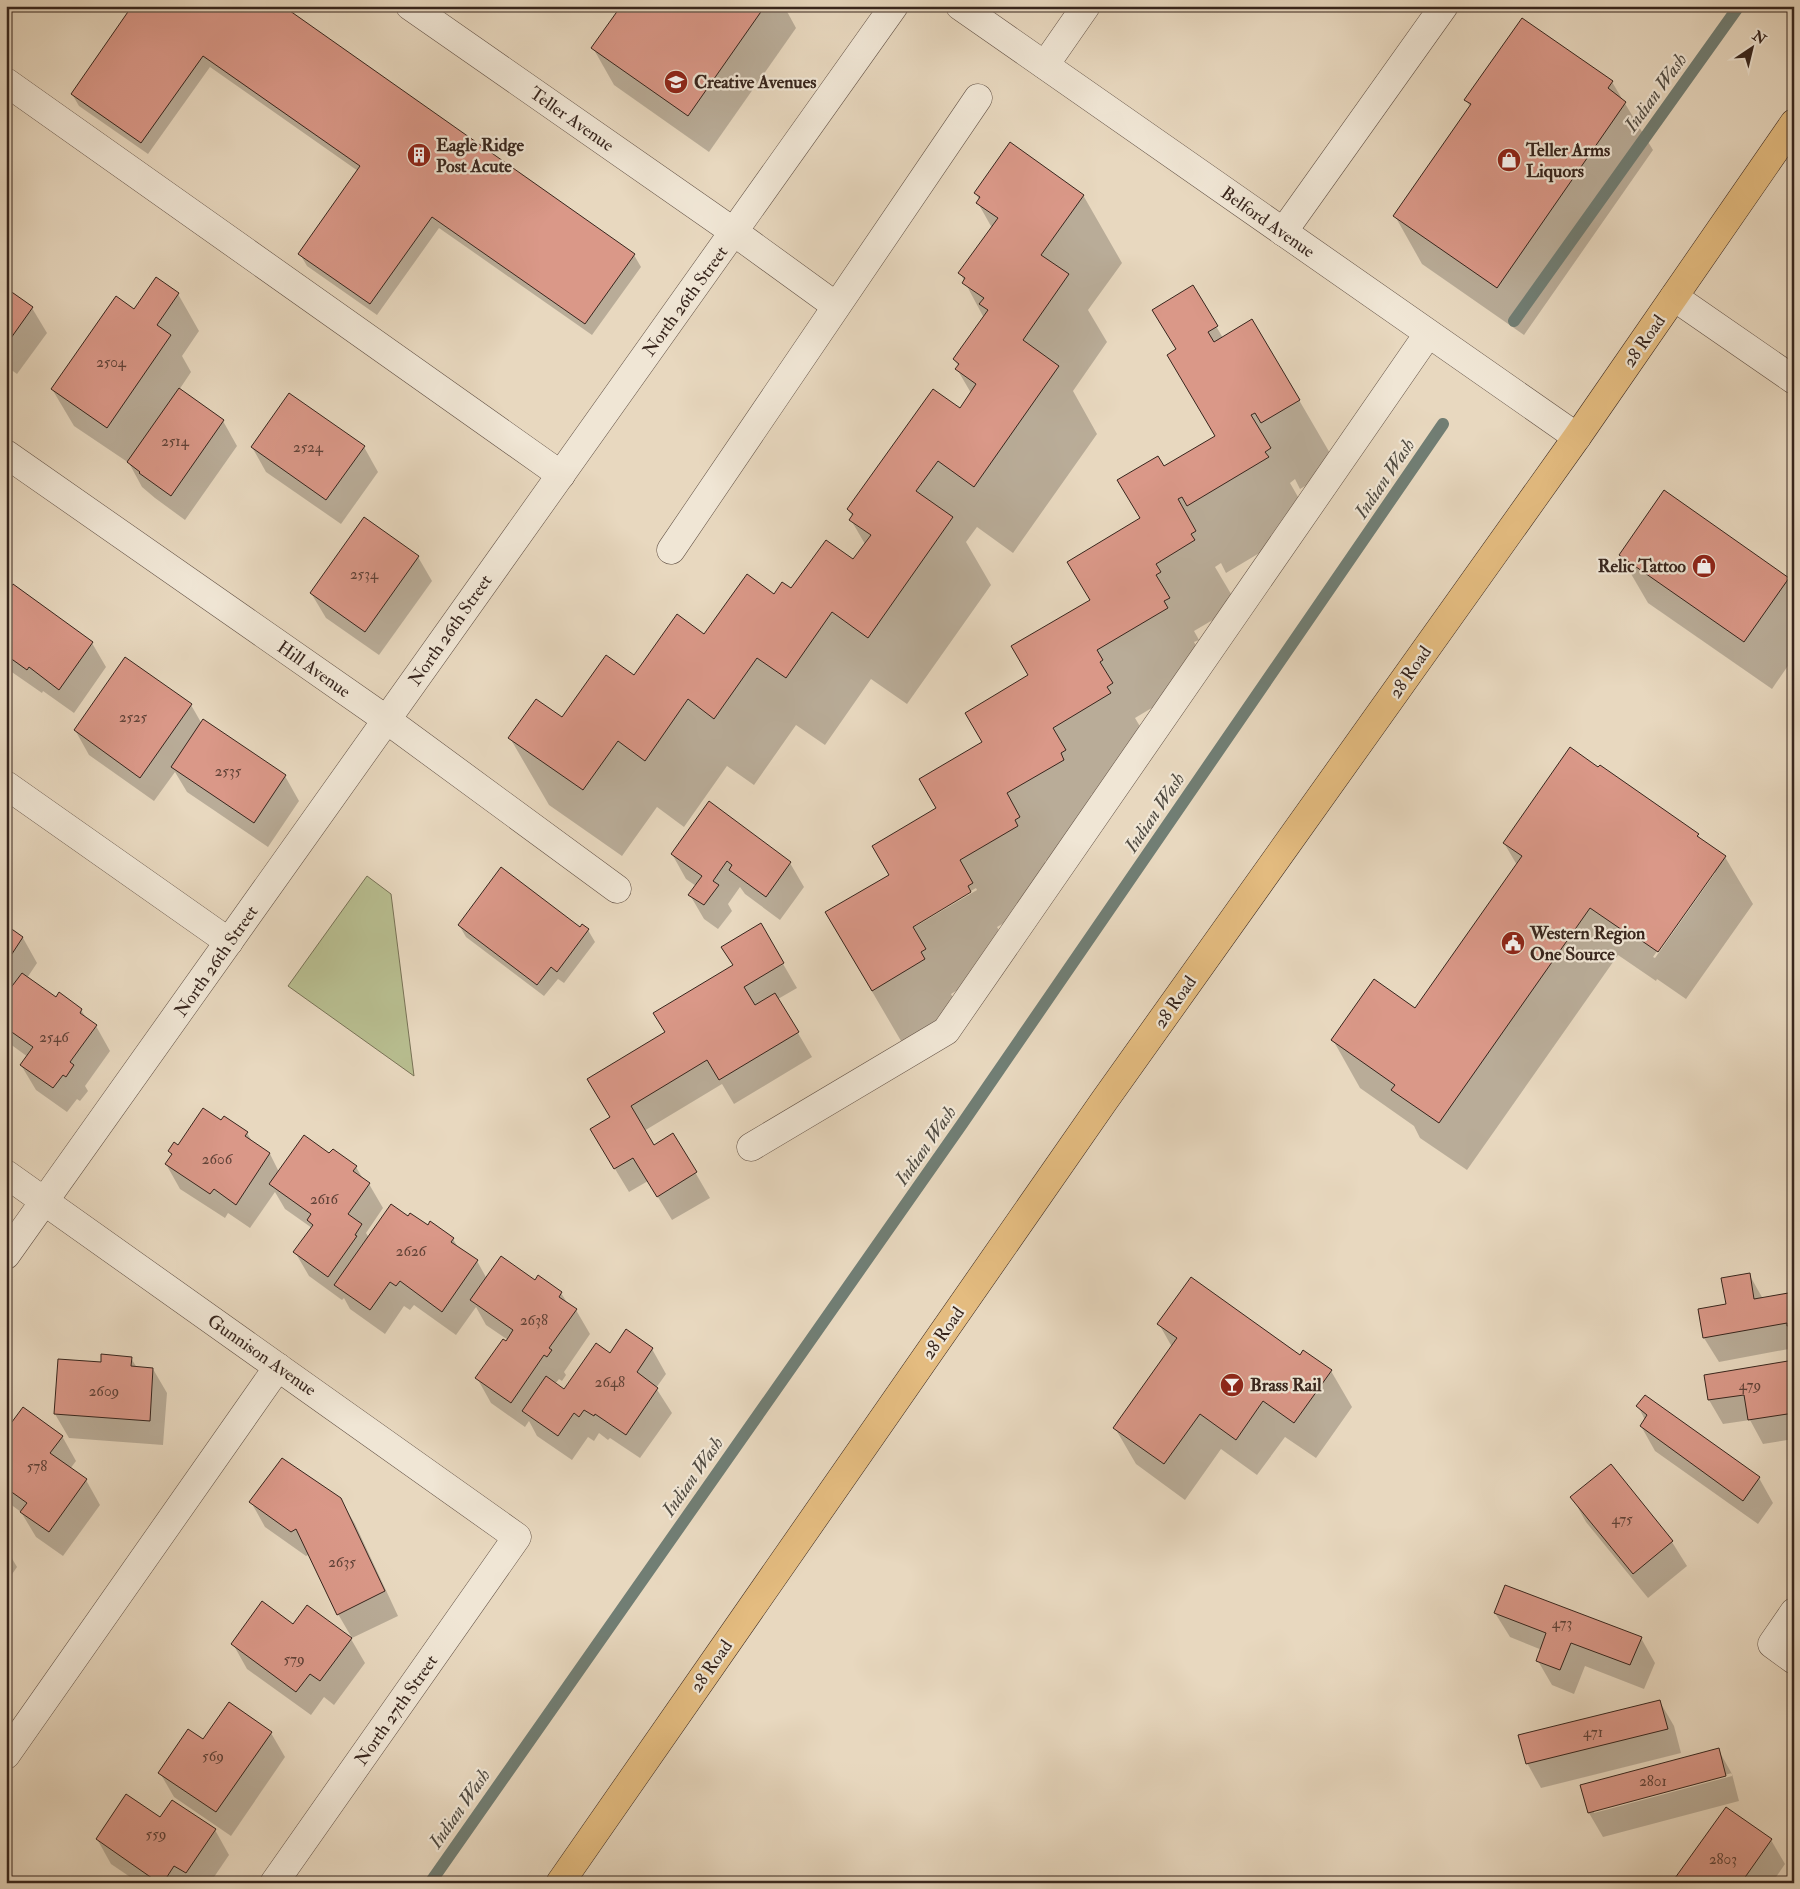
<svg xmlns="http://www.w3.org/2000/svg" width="1800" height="1889" font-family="'IM FELL Double Pica',serif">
	<rect width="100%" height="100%" fill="#e8d8bf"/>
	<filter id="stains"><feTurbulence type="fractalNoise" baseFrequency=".004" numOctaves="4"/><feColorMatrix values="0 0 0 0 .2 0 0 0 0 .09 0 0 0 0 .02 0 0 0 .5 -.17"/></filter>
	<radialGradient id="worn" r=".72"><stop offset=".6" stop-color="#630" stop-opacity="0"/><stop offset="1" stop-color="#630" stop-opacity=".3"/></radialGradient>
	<path fill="#b8be90" stroke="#787256" d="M367 876 391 894 414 1076 288 986Z"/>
	<g fill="#0003" fill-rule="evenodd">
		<path d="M123 6H281L634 255 641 267 592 335 439 228 377 315 307 266 300 254 358 171 210 67 148 154 79 106 72 94 131 12Z"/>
		<path d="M622 6H784L796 28 709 152 614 85 593 48Z"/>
		<path d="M1612 82 1653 150 1524 335 1422 264 1395 216 1470 107 1466 100Z"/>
		<path d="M976 193 1083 195 1122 263 1088 310 1107 342 1073 391 1097 434 1013 553 977 527 966 542 991 585 907 704 871 679 825 745 796 725 754 785 727 766 684 827 657 807 622 856 549 805 510 738 562 719 774 596 791 590 853 560 865 544 851 520 853 517 848 510 960 409 971 393 957 369 959 367 954 359 984 318 960 273 992 228 978 203 979 200Z"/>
		<path d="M1193 287 1223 338 1299 400 1338 467 1300 489 1295 479 1290 483 1309 516 1306 525 1226 573 1221 563 1215 567 1234 599 1233 608 1194 631 1199 640 1194 642 1207 666 1205 676 1135 718 1141 728 1138 729 1151 751 1148 761 1091 795 1104 818 1102 827 1045 861 1058 884 1055 894 997 927 1011 951 1009 960 951 994 963 1017 911 1058 826 913 890 875 1030 676 1091 601 1141 519 1163 468 1216 437 1177 350ZM976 888 977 890 916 926V923Z"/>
		<path d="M6 289 32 308 47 333 17 374 6 366Z"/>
		<path d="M178 294 199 331 182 356 191 372 179 390 223 421 237 446 185 520 155 498 142 487 129 463 74 426 52 389 135 311Z"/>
		<path d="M252 447H364L378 472 341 524 266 472Z"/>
		<path d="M1620 555 1788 579 1794 589V657L1772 689 1648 603Z"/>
		<path d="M418 557 432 581 379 655 326 618 311 593Z"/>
		<path d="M6 588 9 593 92 643 106 667 74 713 43 691 42 693 6 668Z"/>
		<path d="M191 705 202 724 285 776 299 801 268 847 187 792 175 772 154 801 89 755 75 730Z"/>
		<path d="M1599 769 1698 835 1700 839 1725 857 1753 904 1686 999 1657 979 1656 981 1618 955 1467 1170 1420 1138 1414 1126 1360 1088 1333 1040 1416 1010 1517 865 1504 843ZM1713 871 1715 873 1655 958 1653 957Z"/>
		<path d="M672 854 790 863 804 887 780 920 745 894 740 887 728 904 732 911 718 929 704 919 690 895 696 886 686 879Z"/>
		<path d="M6 923 10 930 23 938 37 963 27 978 56 999 60 994 81 1010 87 1019 96 1026 110 1051 85 1086 88 1091 80 1101 77 1099 67 1112 36 1090 21 1065 28 1057 6 1041Z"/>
		<path d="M760 924 797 988 778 999 812 1057 734 1104 722 1084 644 1131 653 1146 673 1134 710 1198 672 1220 648 1181 629 1192 606 1154 611 1117 666 1032 734 966Z"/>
		<path d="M459 925 588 930 595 942 564 983 558 979 544 996 466 937Z"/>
		<path d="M222 1122 247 1133 253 1143 270 1154 279 1172 330 1155 356 1167 363 1179 369 1184 383 1208 366 1233 369 1238 409 1218 428 1227 431 1223 453 1239 459 1249 477 1261 487 1279 535 1282 538 1277 561 1293 568 1304 576 1310 590 1334 564 1372 566 1375 562 1381 559 1379 555 1384 565 1391 610 1355 626 1331 652 1349 666 1374 656 1388 672 1413 640 1458 610 1438 608 1440 599 1433 594 1441 588 1437 572 1460 537 1436 529 1421 525 1427 491 1403 477 1378 508 1340 486 1325 476 1307 456 1335 414 1305 410 1310 404 1306 385 1334 350 1309 344 1298 342 1300 309 1276 295 1252 312 1228 285 1209 275 1192 250 1228 228 1213 225 1218 180 1189 166 1164 172 1156 169 1151Z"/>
		<path d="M1749 1274 1763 1299 1794 1293V1348L1719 1362 1704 1338Z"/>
		<path d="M1159 1324 1300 1357 1331 1371 1352 1407 1316 1458 1285 1437 1257 1475 1221 1449 1185 1500 1136 1464 1115 1428 1172 1347Z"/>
		<path d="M131 1358 137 1368 153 1369 167 1393 163 1445 69 1438 55 1414 102 1364Z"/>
		<path d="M1794 1362V1439L1763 1444 1750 1420 1723 1424 1709 1400Z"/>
		<path d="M1645 1397 1759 1478 1773 1503 1758 1524 1655 1451 1641 1426 1645 1420 1638 1406Z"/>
		<path d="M6 1432 62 1436 76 1461 70 1469 86 1480 100 1505 63 1556 36 1537 21 1512 6 1501Z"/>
		<path d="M1610 1466 1672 1542 1687 1566 1648 1598 1586 1522 1572 1497Z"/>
		<path d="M340 1499 355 1524 398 1616 352 1638 338 1614 310 1554 306 1556 265 1527 251 1502Z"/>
		<path d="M6 1548 17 1567 6 1583Z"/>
		<path d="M6 1596 10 1603 6 1608Z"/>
		<path d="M1495 1613 1641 1638 1655 1663 1644 1689 1585 1666 1574 1694 1552 1685 1538 1661 1542 1650 1510 1637Z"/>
		<path d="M294 1626 351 1639 365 1663 334 1705 324 1697 311 1715 247 1669 233 1644Z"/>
		<path d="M1660 1702 1674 1726 1681 1753 1541 1788 1527 1763Z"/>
		<path d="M271 1733 285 1757 231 1836 174 1797 160 1773 203 1741Z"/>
		<path d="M1718 1749 1732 1774 1739 1801 1603 1837 1589 1813 1582 1786ZM1732 1773V1776L1594 1813V1810Z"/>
		<path d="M160 1819 215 1830 229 1855 210 1883H139L111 1864 97 1839Z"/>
		<path d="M1771 1840 1785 1864 1772 1883H1679L1677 1878Z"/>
	</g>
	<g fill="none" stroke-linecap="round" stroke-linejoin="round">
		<g stroke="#717e74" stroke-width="12">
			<path d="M1514 321 1739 6"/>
			<path d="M430 1883 962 1124 1443 424"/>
		</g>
	</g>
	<g fill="#da9888" stroke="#37251d">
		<path d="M132 6H283L635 254 585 324 432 217 370 304 298 254 360 166 203 56 141 143 71 94Z"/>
		<path d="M621 6H765L688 116 591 48Z"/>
		<path d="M1522 18 1613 81 1608 88 1626 102 1497 288 1393 216 1471 104 1464 100Z"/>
		<path d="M1010 142 1084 195 1041 255 1069 274 1023 340 1059 366 974 487 938 461 916 491 953 517 868 638 832 612 786 678 757 658 714 719 688 699 645 761 618 741 583 790 508 738 536 699 562 717 606 655 634 675 677 614 704 634 747 574 774 594 782 582 791 588 826 540 853 559 871 535 849 520 853 514 847 509 933 389 960 408 976 384 955 369 959 364 953 359 988 310 979 304 984 298 962 283 965 278 958 273 998 218 976 203 980 197 974 193Z"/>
		<path d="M156 277 179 293 157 325 171 335 107 428 51 389 116 296 134 309Z"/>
		<path d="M1193 285 1218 326 1208 332 1214 342 1252 319 1300 400 1261 423 1255 413 1251 415 1271 448 1265 452 1269 457 1187 506 1182 497 1178 499 1196 531 1191 534 1195 540 1156 564 1161 572 1156 575 1170 598 1164 601 1168 608 1097 650 1103 660 1100 662 1113 683 1107 687 1111 693 1053 728 1066 750 1061 753 1064 760 1007 793 1020 817 1015 820 1018 826 960 860 973 883 968 886 971 892 913 927 926 949 921 952 925 959 872 991 825 912 889 875 872 846 936 808 919 779 982 742 965 713 1028 675 1011 646 1090 600 1067 562 1140 518 1117 480 1158 456 1164 466 1215 436 1167 355 1176 349 1152 310Z"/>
		<path d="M6 288 33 307 6 345Z"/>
		<path d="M179 388 224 420 171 496 139 473 140 472 127 462Z"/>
		<path d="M289 393 365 446 326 500 251 447Z"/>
		<path d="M1664 490 1789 578 1744 642 1619 555Z"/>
		<path d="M364 517 419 556 365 632 310 593Z"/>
		<path d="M13 584 93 642 59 690 29 667 27 670 6 655V594Z"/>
		<path d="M125 657 192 704 140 778 74 730Z"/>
		<path d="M203 719 286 775 254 823 171 767Z"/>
		<path d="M1570 747 1598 767 1600 765 1699 834 1697 836 1726 856 1658 952 1629 932 1628 934 1590 908 1439 1123 1391 1090 1395 1085 1331 1040 1374 979 1415 1008 1522 856 1503 843Z"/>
		<path d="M709 801 791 862 766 897 729 870 732 865 727 861 713 881 719 885 704 905 688 895 702 876 671 854Z"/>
		<path d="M501 867 580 927 582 924 589 929 557 972 551 967 537 985 458 925Z"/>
		<path d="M761 923 784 963 744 987 755 1005 775 993 799 1032 719 1080 707 1060 631 1106 654 1145 673 1133 697 1172 657 1197 633 1158 614 1169 590 1129 610 1117 587 1079 665 1032 653 1013 733 965 721 947Z"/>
		<path d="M6 925 23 937 6 963Z"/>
		<path d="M22 973 56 997 59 992 82 1009 80 1013 97 1025 70 1062 74 1065 66 1077 63 1075 53 1088 20 1065 33 1047 6 1028V994Z"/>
		<path d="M203 1108 221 1120 224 1116 248 1132 245 1136 270 1153 236 1205 214 1189 210 1194 165 1164 172 1154 168 1151 174 1142 178 1145Z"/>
		<path d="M304 1135 329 1153 333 1149 357 1166 353 1171 370 1183 348 1214 362 1224 355 1235 357 1236 328 1277 293 1252 313 1225 307 1220 311 1214 269 1184Z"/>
		<path d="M391 1204 408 1216 410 1213 428 1225 430 1221 454 1238 451 1242 478 1260 442 1312 400 1281 396 1286 390 1282 370 1310 334 1285Z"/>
		<path d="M501 1256 535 1280 538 1275 562 1292 559 1297 577 1309 549 1348 552 1350 547 1357 544 1355 511 1403 475 1378 503 1339 506 1341 513 1330 470 1300Z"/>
		<path d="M1750 1273 1754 1299 1794 1292V1325L1787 1326V1323L1703 1338 1698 1309 1726 1304 1721 1278Z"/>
		<path d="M1191 1277 1300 1355 1303 1350 1332 1370 1294 1423 1263 1401 1236 1440 1200 1414 1164 1464 1113 1428 1177 1338 1157 1324Z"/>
		<path d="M626 1329 653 1348 637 1372 658 1388 626 1435 595 1414 594 1416 584 1410 579 1417 574 1413 558 1436 522 1411 546 1376 564 1389 596 1343 610 1353Z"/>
		<path d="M101 1354 132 1357 131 1366 153 1368 150 1421 54 1414 58 1359 101 1362Z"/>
		<path d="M1794 1360V1413L1748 1420 1744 1395 1708 1400 1704 1375Z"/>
		<path d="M1645 1395 1760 1477 1743 1501 1640 1426 1647 1415 1636 1406Z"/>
		<path d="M23 1407 63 1436 50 1453 87 1479 49 1532 20 1512 27 1503 6 1488V1430Z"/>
		<path d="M282 1458 341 1498 385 1591 337 1615 296 1529 291 1532 249 1502Z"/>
		<path d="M1611 1464 1673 1541 1633 1574 1570 1497Z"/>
		<path d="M1505 1585 1642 1637 1630 1665 1571 1643 1560 1670 1536 1661 1546 1633 1494 1613Z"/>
		<path d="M262 1601 293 1624 307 1605 352 1638 320 1681 310 1674 296 1692 231 1644Z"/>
		<path d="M1660 1700 1668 1729 1526 1764 1518 1735Z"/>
		<path d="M229 1702 272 1732 216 1812 158 1773 188 1729 203 1739Z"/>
		<path d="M1719 1748 1726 1776 1588 1813 1580 1785Z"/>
		<path d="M126 1794 160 1817 172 1800 216 1829 186 1873 174 1866 163 1883H159L96 1839Z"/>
		<path d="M1726 1807 1772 1839 1741 1883H1682L1675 1878Z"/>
	</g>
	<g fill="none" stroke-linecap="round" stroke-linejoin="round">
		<g stroke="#635246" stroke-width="29">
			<g id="minor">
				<path d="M410 6 734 232 836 306"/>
				<path d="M960 6 1577 437"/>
				<path d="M1045 65 1086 6"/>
				<path d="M6 82 561 475"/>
				<path d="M1283 232 1444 6"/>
				<path d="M1674 297 1794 380"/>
				<path d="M6 454 387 720 617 889"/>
				<path d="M671 550 978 98"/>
				<path d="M6 785 229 942"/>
				<path d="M751 1147 946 1031 1428 334"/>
				<path d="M6 1174 517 1537 274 1883"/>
				<path d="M6 1255 894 6"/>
				<path d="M1794 1612 1772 1644 1794 1660"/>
				<path d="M6 1755 278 1367"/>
			</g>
		</g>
		<g stroke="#37251d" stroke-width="29">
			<path id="major" d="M560 1883 1104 1101 1577 437 1794 123"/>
		</g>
		<use href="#minor" stroke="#f0e6d5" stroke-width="28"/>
		<use href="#major" stroke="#e4bc80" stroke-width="28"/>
	</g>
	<defs>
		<g id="school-disc" transform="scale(1.25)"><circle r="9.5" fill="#8f2418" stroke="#f0e6d5"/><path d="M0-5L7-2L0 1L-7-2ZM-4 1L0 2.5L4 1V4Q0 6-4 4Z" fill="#fff"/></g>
		<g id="building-disc" transform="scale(1.25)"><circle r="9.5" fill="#8f2418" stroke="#f0e6d5"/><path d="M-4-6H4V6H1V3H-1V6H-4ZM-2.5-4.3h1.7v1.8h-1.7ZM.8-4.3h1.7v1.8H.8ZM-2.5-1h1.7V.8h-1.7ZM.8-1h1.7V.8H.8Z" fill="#fff"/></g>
		<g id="shop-disc" transform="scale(1.25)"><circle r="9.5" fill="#8f2418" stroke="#f0e6d5"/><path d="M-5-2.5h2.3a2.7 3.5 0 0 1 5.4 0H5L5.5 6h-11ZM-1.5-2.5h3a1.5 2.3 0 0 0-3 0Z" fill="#fff"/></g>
		<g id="civic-disc" transform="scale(1.25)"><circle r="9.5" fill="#8f2418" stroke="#f0e6d5"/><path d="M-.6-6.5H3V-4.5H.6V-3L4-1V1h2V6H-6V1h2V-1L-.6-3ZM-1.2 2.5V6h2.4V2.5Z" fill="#fff"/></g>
		<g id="bar-disc" transform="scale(1.25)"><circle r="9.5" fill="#8f2418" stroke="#f0e6d5"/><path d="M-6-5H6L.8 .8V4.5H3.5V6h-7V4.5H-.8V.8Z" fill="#fff"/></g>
	</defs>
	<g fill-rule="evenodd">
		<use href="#school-disc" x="676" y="82"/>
		<use href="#building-disc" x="419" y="155"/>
		<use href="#shop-disc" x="1509" y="160"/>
		<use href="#shop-disc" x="1704" y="566"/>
		<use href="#civic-disc" x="1513" y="943"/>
		<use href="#bar-disc" x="1232" y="1385"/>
	</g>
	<g text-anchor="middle" stroke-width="4.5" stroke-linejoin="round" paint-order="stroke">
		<g font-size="15" fill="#604238">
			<text x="111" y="367">2504</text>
			<text x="175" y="446">2514</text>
			<text x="308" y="452">2524</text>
			<text x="364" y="579">2534</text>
			<text x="133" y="722">2525</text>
			<text x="228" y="776">2535</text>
			<text x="54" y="1042">2546</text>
			<text x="217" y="1164">2606</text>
			<text x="324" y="1204">2616</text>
			<text x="411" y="1256">2626</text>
			<text x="534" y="1325">2638</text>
			<text x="610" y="1387">2648</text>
			<text x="1750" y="1390">479</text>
			<text x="104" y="1396">2609</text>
			<text x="37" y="1471">578</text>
			<text x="1622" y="1524">475</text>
			<text x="342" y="1567">2635</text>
			<text x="1562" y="1628">473</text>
			<text x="294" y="1664">579</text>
			<text x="1593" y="1737">471</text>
			<text x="213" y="1761">569</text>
			<text x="1653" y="1786">2801</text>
			<text x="156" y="1839">559</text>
			<text x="1723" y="1864">2803</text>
		</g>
		<g font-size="18" font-weight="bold" fill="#37251d" stroke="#f0e6d5" text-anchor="start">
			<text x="694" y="88">Creative Avenues</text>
			<text x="436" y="151">Eagle Ridge<tspan x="436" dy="21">Post Acute</tspan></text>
			<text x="1526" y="156">Teller Arms<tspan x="1526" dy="21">Liquors</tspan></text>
			<text x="1686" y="572" text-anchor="end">Relic Tattoo</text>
			<text x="1530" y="939">Western Region<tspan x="1530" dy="21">One Source</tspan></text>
			<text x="1250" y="1391">Brass Rail</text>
		</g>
		<g font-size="18" fill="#37251d" stroke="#f0e6d5">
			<text transform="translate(572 119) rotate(35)" y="6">Teller Avenue</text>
			<text transform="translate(1268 222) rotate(35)" y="6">Belford Avenue</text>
			<text transform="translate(685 301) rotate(-54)" y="6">North 26th Street</text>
			<text transform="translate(1644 341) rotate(-55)" y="6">28 Road</text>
			<text transform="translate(450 630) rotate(-55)" y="6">North 26th Street</text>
			<text transform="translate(314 669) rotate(35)" y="6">Hill Avenue</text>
			<text transform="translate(1410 672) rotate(-55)" y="6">28 Road</text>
			<text transform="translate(216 961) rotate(-55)" y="6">North 26th Street</text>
			<text transform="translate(1175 1002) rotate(-55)" y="6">28 Road</text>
			<text transform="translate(943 1333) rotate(-55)" y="6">28 Road</text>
			<text transform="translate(262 1355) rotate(35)" y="6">Gunnison Avenue</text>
			<text transform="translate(711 1666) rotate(-55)" y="6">28 Road</text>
			<text transform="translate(396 1710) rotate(-55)" y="6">North 27th Street</text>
		</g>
		<g font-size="19" font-style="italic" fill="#4f4a41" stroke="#f0e6d5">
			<text transform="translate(1655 92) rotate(-54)" y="7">Indian Wash</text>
			<text transform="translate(1384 478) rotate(-56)" y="7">Indian Wash</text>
			<text transform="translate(1154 812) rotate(-56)" y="7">Indian Wash</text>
			<text transform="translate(925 1145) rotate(-55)" y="7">Indian Wash</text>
			<text transform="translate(692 1476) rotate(-55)" y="7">Indian Wash</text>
			<text transform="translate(459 1808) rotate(-55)" y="7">Indian Wash</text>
		</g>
	</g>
	<rect width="1800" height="1889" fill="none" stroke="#e8d8bf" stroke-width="25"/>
	<rect x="8" y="8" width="1785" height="1874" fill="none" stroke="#37251d" stroke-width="2.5"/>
	<rect x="12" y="12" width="1775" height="1864" fill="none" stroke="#37251d"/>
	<g transform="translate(1752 48) rotate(35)" stroke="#f0e6d5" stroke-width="4" paint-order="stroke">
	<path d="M0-4L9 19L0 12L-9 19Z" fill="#37251d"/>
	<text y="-8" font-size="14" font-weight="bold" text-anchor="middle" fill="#37251d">N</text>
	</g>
	<rect width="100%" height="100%" filter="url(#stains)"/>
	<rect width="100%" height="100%" fill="url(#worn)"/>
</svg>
